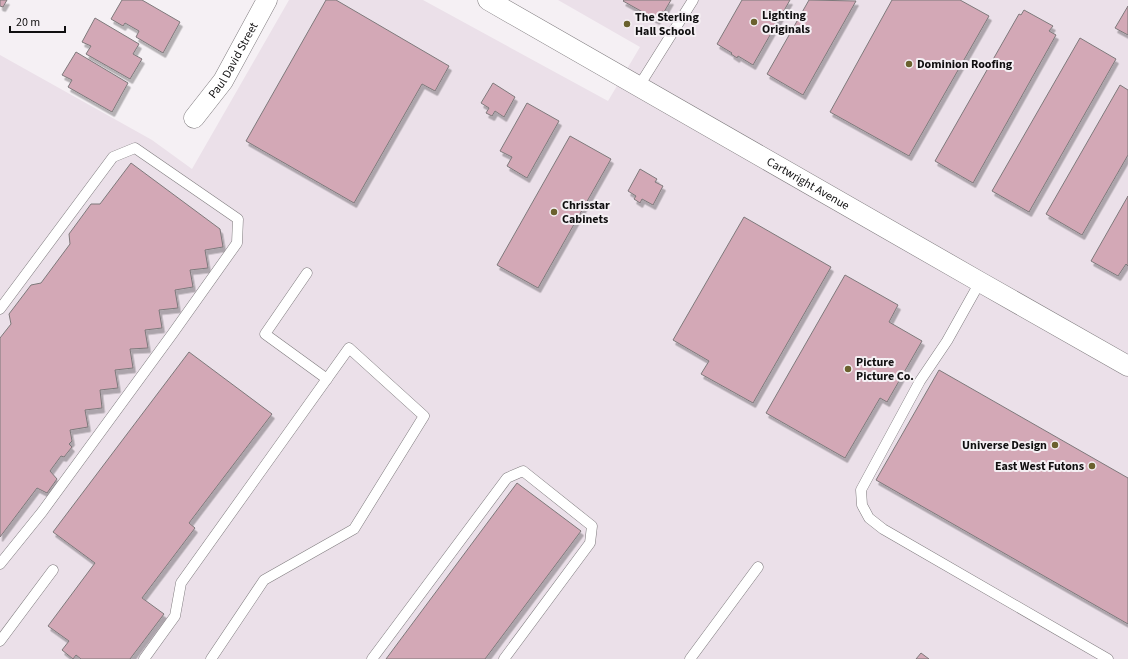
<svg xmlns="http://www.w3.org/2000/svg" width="1128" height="659" font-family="'Source Sans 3',sans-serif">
	<defs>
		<filter id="shadow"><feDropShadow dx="2.5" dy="4.5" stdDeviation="0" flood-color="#0004"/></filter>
	</defs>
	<rect width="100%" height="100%" fill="#f5f0f4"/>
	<path fill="#ebe0e9" d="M289 0H423L608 101 640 47 558 0H1128V659H0V55L152 140 192 169Z"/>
	<g fill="#d3a8b6" stroke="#7e797b" filter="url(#shadow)">
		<path d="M0 0H7L3 7 0 6Z"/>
		<path d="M122 0H142L180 22 163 53 136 37 139 31 125 23 123 26 111 19Z"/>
		<path d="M326 0H336L449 66 435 91 422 84 354 203 246 141Z"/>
		<path d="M624 0H671L664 12 662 11 657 20 623 1Z"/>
		<path d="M742 0H790L753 65 738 56 737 58 731 54 732 53 717 44Z"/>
		<path d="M809 0 856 1 803 95 767 74Z"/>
		<path d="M892 0H960L989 16 909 156 830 112Z"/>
		<path d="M1128 6V35L1115 28Z"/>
		<path d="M1024 10 1053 26 1049 31 1056 35 973 183 935 161 1019 14 1021 15Z"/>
		<path d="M95 18 139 44 133 54 142 59 130 79 86 54 91 46 82 42Z"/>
		<path d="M1080 38 1116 59 1029 212 992 191Z"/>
		<path d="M76 52 128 83 112 112 68 87 72 80 62 75Z"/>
		<path d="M493 83 515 97 504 117 495 111 492 116 486 113 489 108 481 103Z"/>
		<path d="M1120 85 1128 90V155L1082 235 1046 214Z"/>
		<path d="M527 103 559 121 527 178 507 166 512 157 500 151Z"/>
		<path d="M570 136 611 159 538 288 497 265Z"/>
		<path d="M131 163 220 229 223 247 205 250 208 268 190 270 193 287 175 290 178 308 159 310 162 328 145 330 148 348 130 349 133 368 115 370 118 388 100 390 102 408 85 410 88 427 70 430 72 441 69 444 72 447 64 457 61 456 50 471 57 479 47 493 37 488 0 537V338L11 324 9 314 31 285 41 283 70 244 69 234 91 204H100Z"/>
		<path d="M640 169 657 179 655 182 663 186 653 205 642 199 640 203 634 199 636 196 628 191Z"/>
		<path d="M1128 196V266L1126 264 1118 276 1091 261Z"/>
		<path d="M744 217 831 267 753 403 701 374 709 361 673 340Z"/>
		<path d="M845 275 898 305 889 322 922 341 887 402 880 398 845 458 766 413Z"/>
		<path d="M189 352 272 414 189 523 195 528 142 598 164 614 130 659H81L76 655 73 659 62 650 69 641 48 626 95 563 53 532Z"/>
		<path d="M939 370 1128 478V624L876 480Z"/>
		<path d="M517 483 581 531 485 659H386Z"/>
		<path d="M921 653 929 659H916Z"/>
	</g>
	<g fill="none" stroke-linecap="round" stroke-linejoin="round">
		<g stroke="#7f7b7e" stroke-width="11">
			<g id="lane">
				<path d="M639 86 693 0"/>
				<path d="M307 273 265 334 327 379"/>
				<path d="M980 282 947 341 920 381 861 490 862 505 869 518 883 529 1108 659"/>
				<path d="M0 309 113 157 135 148 238 219 237 243 173 333 42 512 0 564"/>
				<path d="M0 641 53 570"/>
				<path d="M144 659 175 616 181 583 349 348 424 416 354 529 264 580 211 659"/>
				<path d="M372 659 507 478 523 471 592 526 590 543 504 659"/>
				<path d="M690 659 758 567"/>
			</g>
		</g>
		<g stroke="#7f7b7e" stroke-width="21">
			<g id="street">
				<path id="s1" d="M488 0 980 282 1128 366"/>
				<path id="s2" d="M194 118 223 81 267 0"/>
			</g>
		</g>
		<use href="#lane" stroke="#fff" stroke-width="10"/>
		<use href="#street" stroke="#fff" stroke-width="20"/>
	</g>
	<g fill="#6a612e" stroke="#f5f0f4" stroke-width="1.5">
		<circle cx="754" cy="22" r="4"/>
		<circle cx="627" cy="24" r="4"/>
		<circle cx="909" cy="64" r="4"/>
		<circle cx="554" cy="212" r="4"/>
		<circle cx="848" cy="369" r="4"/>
		<circle cx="1055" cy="445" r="4"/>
		<circle cx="1092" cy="466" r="4"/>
	</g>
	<g text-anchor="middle" stroke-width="4" stroke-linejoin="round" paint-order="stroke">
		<g font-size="12" font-weight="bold" fill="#100f10" stroke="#f5f0f4" text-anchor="start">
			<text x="762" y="19">Lighting<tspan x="762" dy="14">Originals</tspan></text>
			<text x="635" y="21">The Sterling<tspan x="635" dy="14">Hall School</tspan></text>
			<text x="917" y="68">Dominion Roofing</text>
			<text x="562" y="209">Chrisstar<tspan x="562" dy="14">Cabinets</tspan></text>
			<text x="856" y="366">Picture<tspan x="856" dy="14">Picture Co.</tspan></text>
			<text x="1047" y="449" text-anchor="end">Universe Design</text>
			<text x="1084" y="470" text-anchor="end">East West Futons</text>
		</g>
		<g font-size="12" fill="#100f10" stroke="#f5f0f4">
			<text dy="4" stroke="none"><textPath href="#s2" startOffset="70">Paul David Street</textPath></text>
			<text dy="4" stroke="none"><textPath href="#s1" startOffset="369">Cartwright Avenue</textPath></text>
		</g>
	</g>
	<path d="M10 26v6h55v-6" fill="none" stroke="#100f10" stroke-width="2"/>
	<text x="16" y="26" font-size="12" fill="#100f10" stroke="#f5f0f4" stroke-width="3" paint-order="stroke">20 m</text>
</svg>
